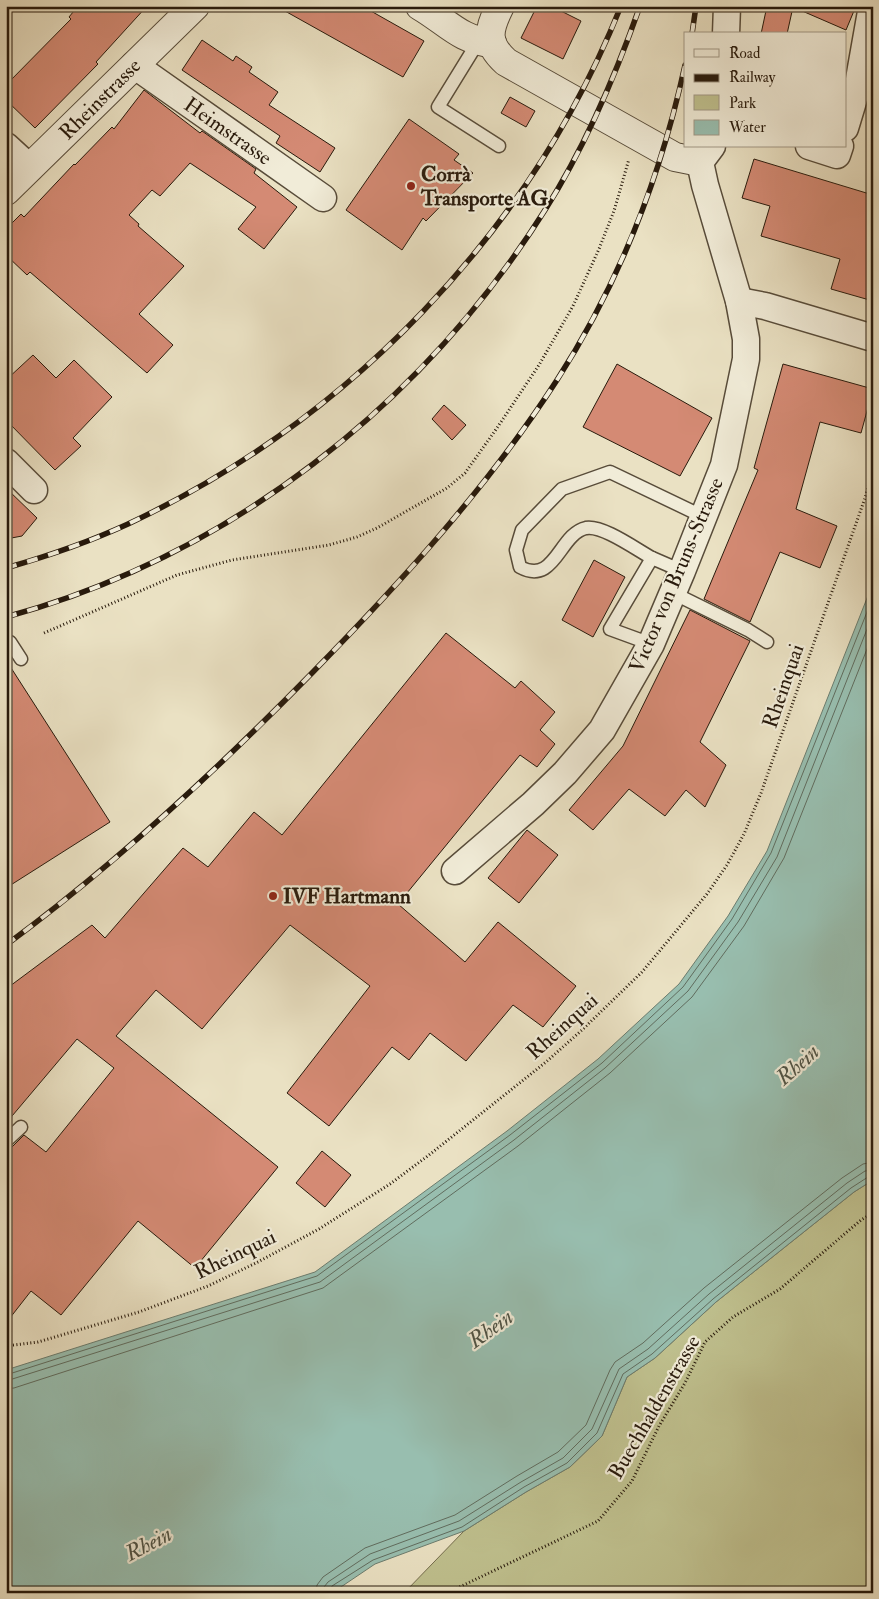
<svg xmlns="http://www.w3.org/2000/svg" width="879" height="1599" font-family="'IM FELL Double Pica',serif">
	<rect width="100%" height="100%" fill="#eae1c3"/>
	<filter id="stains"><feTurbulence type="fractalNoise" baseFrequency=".004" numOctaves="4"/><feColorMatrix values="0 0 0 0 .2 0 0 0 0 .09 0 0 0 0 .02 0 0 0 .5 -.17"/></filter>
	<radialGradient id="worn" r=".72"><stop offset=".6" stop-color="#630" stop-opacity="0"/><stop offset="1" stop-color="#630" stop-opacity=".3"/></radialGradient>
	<path fill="#bfc08e" stroke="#746d4d" d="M873 1180V1593H404L464 1531 526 1492 570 1467 602 1436 627 1377 655 1358 716 1302 854 1192Z"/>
	<path fill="#98beaf" stroke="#6b7c6e" d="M873 583V1180L854 1192 716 1302 655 1358 627 1377 602 1436 570 1467 526 1492 464 1531 375 1564 332 1593H6V1370L315 1272 507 1131 598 1059 679 984 728 916 767 851Z"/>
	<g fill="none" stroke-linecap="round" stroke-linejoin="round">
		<g stroke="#606c5e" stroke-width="1">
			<path d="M6 1375 317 1276 510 1135 602 1063 683 987 732 919 771 853 873 597"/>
			<path d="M6 1381 320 1282 514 1140 605 1068 688 991 738 922 777 857 873 614"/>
			<path d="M6 1389 14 1388 323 1288 518 1146 610 1073 692 997 744 926 784 858 873 634"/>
			<path d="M316 1593 317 1585 323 1577 365 1548 455 1515 517 1476 558 1452 586 1425 610 1370 615 1362 643 1343 704 1288 842 1178 863 1164 873 1162"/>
			<path d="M323 1593 324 1587 328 1582 370 1554 459 1521 521 1482 563 1458 592 1429 619 1369 648 1349 709 1294 847 1183 865 1171 873 1170"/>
			<path d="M330 1593 332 1586 373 1560 462 1527 524 1487 567 1463 597 1433 623 1374 652 1354 713 1299 851 1188 868 1177 873 1176"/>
		</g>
	</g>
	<g fill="#d48a74" stroke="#281a0c">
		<path d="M78 6H147L96 62 98 64 35 128 6 100V85L71 19 69 17Z"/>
		<path d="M276 6H362L424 41 403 77Z"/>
		<path d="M537 6H551L581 21 563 59 521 38Z"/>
		<path d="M767 6H856L846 30 793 7 787 34H761Z"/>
		<path d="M202 40 233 61 236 56 252 67 249 72 278 92 269 105 335 148 320 172 276 143 280 136 182 70Z"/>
		<path d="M144 90 200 133 202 131 256 169 254 173 297 207 264 249 238 229 256 207 190 163 160 196 152 190 129 215 139 224 138 226 184 266 139 314 173 345 147 373 30 272 27 275 6 255V229L21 214 24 217 74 164 75 165 112 127 114 129Z"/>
		<path d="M510 97 535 111 526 127 501 113Z"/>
		<path d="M409 119 459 154 454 160 473 173 426 221 423 218 402 250 346 210Z"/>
		<path d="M754 159 873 195V301L831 289 840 259 761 236 770 206 742 198Z"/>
		<path d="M33 355 56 378 74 360 112 397 73 438 81 446 55 470 6 420V380Z"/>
		<path d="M617 364 712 418 680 476 583 427Z"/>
		<path d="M783 364 873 389 861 433 820 422 796 509 837 526 820 568 780 552 750 622 704 599 758 470 754 468Z"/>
		<path d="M444 405 466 425 452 440 432 419Z"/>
		<path d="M6 488 37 518 22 536 6 539Z"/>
		<path d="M594 560 625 577 593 637 562 620Z"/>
		<path d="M690 610 750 641 700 742 726 765 705 807 686 790 665 816 629 789 593 830 569 810 623 746Z"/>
		<path d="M446 633 515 688 521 681 555 712 540 730 555 744 537 767 520 755 398 904 465 962 498 922 576 986 543 1027 513 1005 466 1061 430 1033 409 1060 392 1047 329 1126 287 1093 370 986 290 925 202 1029 156 990 116 1036 278 1167 195 1268 138 1221 61 1315 31 1291 6 1323V1149L12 1147 24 1135 46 1152 114 1068 77 1039 7 1122 11 1125 6 1130V989L92 925 105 938 183 848 208 867 254 812 282 835Z"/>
		<path d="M6 660 110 822 6 888Z"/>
		<path d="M527 830 558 855 519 903 488 878Z"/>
		<path d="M322 1151 351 1175 325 1207 296 1183Z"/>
	</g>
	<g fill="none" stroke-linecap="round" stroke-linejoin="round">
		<g stroke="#584c3a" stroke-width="15">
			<g id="service">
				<path d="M478 42 438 107 499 146"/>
				<path d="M652 558C637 550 603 525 586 528 559 534 555 586 520 567L516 550 522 530 562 489 610 472 704 517"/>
				<path d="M673 593 748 630 767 642"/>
				<path d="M6 641 10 642 21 659"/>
				<path d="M651 644 610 629 652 558 682 571"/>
				<path d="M6 1141 21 1127"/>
			</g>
		</g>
		<g stroke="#584c3a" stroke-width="29">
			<g id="minor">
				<path d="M726 34 727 6"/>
				<path d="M134 65 323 198"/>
				<path d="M845 128 858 85 872 6"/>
				<path d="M6 146 30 168"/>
				<path d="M809 146 837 155 840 146"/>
				<path d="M739 301 765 306 873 338"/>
				<path d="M6 462 34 490"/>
				<path d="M455 871 533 804 565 773 602 730 651 644 682 571 724 465 746 359V339L739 301 705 185 700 162 712 146"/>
			</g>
		</g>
		<g stroke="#584c3a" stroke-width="30">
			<g id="tertiary">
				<path d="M420 6C446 21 461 41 492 43"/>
				<path d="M500 6C488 30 485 43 506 62L675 157 700 162"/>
				<path d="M6 191 195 6"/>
			</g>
		</g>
		<g stroke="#281a0c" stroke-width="3" stroke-dasharray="1 2.5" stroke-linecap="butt">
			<path d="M44 633 177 575 232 560 329 545 357 537 377 528 447 488 465 473 497 428 539 365 573 306 599 249 614 211 629 159"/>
			<path d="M6 1346 38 1342 139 1312 208 1286 256 1263 319 1229 390 1184 429 1155 546 1062 582 1030 642 972 707 894 727 865 744 834 761 793 865 498 873 469"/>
			<path d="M447 1593 598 1521 632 1481 659 1426 685 1383 705 1342 733 1317 780 1289 861 1220 873 1213"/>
		</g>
		<use href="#service" stroke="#f1ecd8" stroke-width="12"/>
		<use href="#minor" stroke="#f1ecd8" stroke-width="26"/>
		<use href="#tertiary" stroke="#f1ecd8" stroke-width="28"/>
		<g stroke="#281a0c" stroke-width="5.5">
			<g id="rail">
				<path d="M692 34 696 6"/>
				<path d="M6 568C48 556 89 542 128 524 349 420 530 233 621 6"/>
				<path d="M6 617C230 556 422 405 545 210 585 147 615 77 640 6"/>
				<path d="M6 945C116 864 217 770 312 673 401 582 488 487 557 380 618 285 661 176 685 65"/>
			</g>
		</g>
		<use href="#rail" stroke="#f1ecd8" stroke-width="4" stroke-dasharray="11" stroke-linecap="butt"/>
	</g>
	<g fill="#8f2418" stroke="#f1ecd8" stroke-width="2">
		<circle cx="411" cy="186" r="5"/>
		<circle cx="273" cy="896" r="5"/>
	</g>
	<g text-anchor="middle" stroke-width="4.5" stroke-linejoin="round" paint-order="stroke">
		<g font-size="21" fill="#281a0c" stroke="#f1ecd8">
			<text transform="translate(100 99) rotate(-45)" y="7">Rheinstrasse</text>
			<text transform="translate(228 131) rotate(35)" y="7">Heimstrasse</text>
			<text transform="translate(676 575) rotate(-67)" y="7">Victor von Bruns-Strasse</text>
			<text transform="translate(783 686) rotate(-71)" y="7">Rheinquai</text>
			<text transform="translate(562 1026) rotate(-42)" y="7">Rheinquai</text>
			<text transform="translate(235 1254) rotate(-26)" y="7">Rheinquai</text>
			<text transform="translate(654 1407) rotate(-60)" y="7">Buechhaldenstrasse</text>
		</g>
		<g font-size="21" font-weight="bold" fill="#281a0c" stroke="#f1ecd8" text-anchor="start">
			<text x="421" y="181">Corrà<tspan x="421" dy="24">Transporte AG</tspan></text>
			<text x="283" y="903">IVF Hartmann</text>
		</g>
		<g font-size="22" font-style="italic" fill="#4f5345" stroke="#f1ecd8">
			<text transform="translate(797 1064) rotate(-42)" y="8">Rhein</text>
			<text transform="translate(490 1328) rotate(-36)" y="8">Rhein</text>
			<text transform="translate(148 1543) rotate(-28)" y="8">Rhein</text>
		</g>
	</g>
	<rect width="879" height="1599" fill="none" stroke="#eae1c3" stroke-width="25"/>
	<rect x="8" y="8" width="864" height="1584" fill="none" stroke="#281a0c" stroke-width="2.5"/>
	<rect x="12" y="12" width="854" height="1574" fill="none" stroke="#281a0c"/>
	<rect x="684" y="32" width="162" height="115" fill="#f1ecd8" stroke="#a19886"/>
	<rect x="694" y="49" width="25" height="8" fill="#f1ecd8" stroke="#a19886"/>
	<text x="729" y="58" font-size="15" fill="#281a0c">Road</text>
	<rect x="694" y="74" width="25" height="8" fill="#281a0c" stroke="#a19886"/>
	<text x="729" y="82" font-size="15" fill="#281a0c">Railway</text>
	<rect x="694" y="95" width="25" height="15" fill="#bfc08e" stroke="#a19886"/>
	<text x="729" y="108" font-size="15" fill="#281a0c">Park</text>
	<rect x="694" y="120" width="25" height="15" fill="#98beaf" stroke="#a19886"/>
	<text x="729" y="132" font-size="15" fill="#281a0c">Water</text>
	<rect width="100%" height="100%" filter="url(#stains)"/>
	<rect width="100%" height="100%" fill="url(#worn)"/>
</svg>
